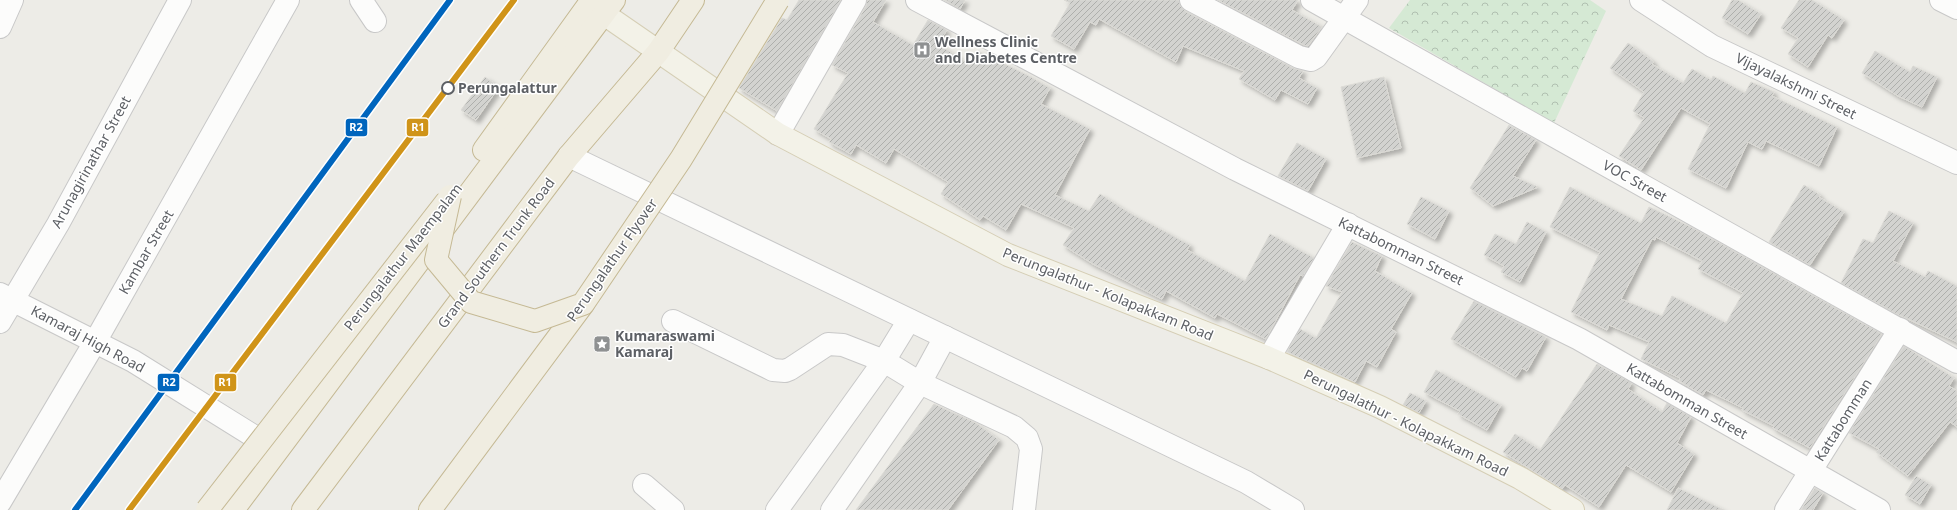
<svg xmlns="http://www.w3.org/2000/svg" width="1957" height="510" font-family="'Noto Sans',sans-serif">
	<defs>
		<pattern id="park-crowns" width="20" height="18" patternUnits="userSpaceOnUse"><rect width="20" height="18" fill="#d5e9d4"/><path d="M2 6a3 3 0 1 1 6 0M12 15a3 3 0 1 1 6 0" fill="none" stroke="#b0c0b0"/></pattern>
		<pattern id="building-hatch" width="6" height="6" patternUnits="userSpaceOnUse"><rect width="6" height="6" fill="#d3d3d0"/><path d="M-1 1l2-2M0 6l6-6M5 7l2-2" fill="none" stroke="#aeafac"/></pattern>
		<filter id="shadow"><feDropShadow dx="3.5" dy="3.5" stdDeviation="2" flood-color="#0004"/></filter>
	</defs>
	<rect width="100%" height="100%" fill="#edece7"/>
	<path fill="url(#park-crowns)" d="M1410 0H1590L1606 11 1554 123 1389 28Z"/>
	<g fill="url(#building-hatch)" stroke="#dcdbd6" fill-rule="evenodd" filter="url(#shadow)">
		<path d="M799 0H841L777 111 739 88 782 18 787 20Z"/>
		<path d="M867 0H886L873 22 913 45 928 20 947 30 938 44 971 65 978 51 1027 75 1050 88 1041 104 1090 129 1055 195 1089 211 1100 194 1128 212 1190 245 1187 250 1245 281 1270 234 1314 258 1303 276 1300 275 1266 339 1217 314 1215 318 1166 291 1162 299 1093 264 1063 245 1074 228 1021 204 1006 230 983 216 980 220 941 194 948 182 894 149 886 163 856 145 851 154 829 142 831 139 814 129 848 73 832 65 866 6Z"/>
		<path d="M944 0H965L960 9Z"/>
		<path d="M1064 0H1179L1180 6 1185 11 1293 68 1303 71 1299 78 1317 88 1308 104 1281 90 1275 100 1239 79 1244 71 1183 46 1176 62 1099 19 1096 25 1090 22 1074 49 1051 36 1070 3Z"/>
		<path d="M1218 0H1298L1292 10 1322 27 1308 46 1304 45Z"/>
		<path d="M1732 0H1738L1761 14 1748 34 1722 18Z"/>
		<path d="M1799 0H1812L1844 20 1832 38 1828 35 1808 67 1788 54 1798 38 1781 28Z"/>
		<path d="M1628 43 1654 62 1652 64 1683 83 1692 69 1711 80 1713 76 1745 93 1751 82 1774 92 1772 96 1837 127 1819 166 1766 141 1762 149 1748 142 1726 188 1688 169 1710 124 1681 108 1641 170 1619 156 1644 118 1633 111 1644 92 1610 68Z"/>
		<path d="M1875 51 1910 72 1913 66 1937 77 1922 107 1898 96 1862 73Z"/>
		<path d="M485 77 499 87 476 120 461 110Z"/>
		<path d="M1384 77 1401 148 1357 158 1341 87Z"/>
		<path d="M1509 125 1536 140 1513 176 1538 187 1493 206 1470 188Z"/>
		<path d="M1297 143 1326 159 1308 191 1278 176Z"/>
		<path d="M1804 185 1820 195 1819 197 1844 212 1810 265 1769 242Z"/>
		<path d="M1570 187 1641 223 1649 207 1691 227 1882 334 1810 448 1773 428 1774 426 1742 410 1743 408 1706 390 1703 395 1679 381 1680 378 1641 359 1649 342 1609 325 1607 330 1571 312 1600 252 1550 227ZM1656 237 1702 261 1698 269 1743 293 1726 323 1672 296 1662 316 1621 299 1652 239 1655 240Z"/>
		<path d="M1421 197 1449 211 1435 239 1407 224Z"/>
		<path d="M1889 211 1913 223 1893 261 1925 277 1928 271 1957 286V342L1895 313 1841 283 1863 239 1873 243Z"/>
		<path d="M1527 222 1546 232 1520 282 1501 272 1504 266 1484 255 1495 234 1516 244Z"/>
		<path d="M1352 242 1382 256 1375 271 1412 293 1391 329 1396 332 1377 367 1366 361 1355 382 1287 352 1300 329 1316 338 1342 292 1326 286Z"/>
		<path d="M1474 301 1546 337 1527 371 1522 368 1516 377 1451 339Z"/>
		<path d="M1904 346 1954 378 1949 386 1957 391V427L1950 422 1908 476 1876 452 1879 449 1849 433Z"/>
		<path d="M1597 364 1632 383 1628 389 1662 412 1667 403 1691 417 1677 443 1694 454 1671 492 1626 465 1599 507 1565 485 1562 489 1503 452 1515 434 1540 450Z"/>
		<path d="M1436 370 1501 405 1487 430 1458 414 1460 411 1424 392Z"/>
		<path d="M1410 393 1426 401 1419 413 1403 405Z"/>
		<path d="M934 404 976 423 999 440 948 510H856Z"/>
		<path d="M1916 476 1931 485 1920 504 1905 495Z"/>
		<path d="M1678 488 1724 510H1667Z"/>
		<path d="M1815 488 1823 493 1813 510H1801Z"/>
	</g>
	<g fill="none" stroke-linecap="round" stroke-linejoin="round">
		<g stroke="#c8c8c8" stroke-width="24">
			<g id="minor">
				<path d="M361 0 375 21"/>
				<path d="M917 0 1235 169 1579 339 1879 510"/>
				<path d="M1191 0 1299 57 1311 60 1316 57 1357 0"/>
				<path d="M1312 0 1957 362"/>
				<path d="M1641 0 1712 46 1957 163"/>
				<path d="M1941 0 1957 8"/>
				<path d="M0 27 12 0"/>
				<path d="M778 134 855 0"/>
				<path d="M569 156 1246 482 1293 510"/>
				<path d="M0 294 133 361 276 450"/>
				<path d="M673 321 773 370 785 371 790 369 828 344 843 345 884 361 920 383 1014 427 1027 438 1031 449 1024 510"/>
				<path d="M0 322 58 224 180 0"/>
				<path d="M1269 358 1348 224"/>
				<path d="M644 485 673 510"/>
				<path d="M0 502 95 342 288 0"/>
				<path d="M777 510 884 361 909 320"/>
				<path d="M832 510 920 383 945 337"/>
				<path d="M1786 510 1900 329"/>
			</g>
		</g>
		<g stroke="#d5ceb5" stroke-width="24">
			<path id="major" d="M604 14 778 134 1008 255 1269 358 1380 407 1520 478 1573 510"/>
		</g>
		<g stroke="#c5b994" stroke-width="24">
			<g id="highway">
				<path d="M484 150 592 0"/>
				<path d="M233 510 614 0"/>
				<path d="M303 510 569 156 658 52 693 0"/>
				<path d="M430 510 583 304"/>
			</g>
		</g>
		<use href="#minor" stroke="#fcfcfb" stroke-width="22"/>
		<use href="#major" stroke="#f3f2e8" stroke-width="22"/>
		<use href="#highway" stroke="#f0ede1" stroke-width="22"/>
		<g stroke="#e3e4e3" stroke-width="4.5">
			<path id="rail" d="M75 510 450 0"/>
		</g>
		<use href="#rail" stroke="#fff" stroke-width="3" stroke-dasharray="9" stroke-linecap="butt"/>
		<g stroke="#c5b994" stroke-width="24" stroke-linecap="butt">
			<g id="highway-bridge">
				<path d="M450 196 436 260 471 302 535 321 583 304 681 159 778 0"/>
				<path d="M207 510 447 201"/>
			</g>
		</g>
		<use href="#highway-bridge" stroke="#f0ede1" stroke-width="22"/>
		<g stroke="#fff" stroke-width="9">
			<path id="rail-1" d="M129 510 514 0"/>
		</g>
		<g stroke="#fff" stroke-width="9">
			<path id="rail-2" d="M75 510 450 0"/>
		</g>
		<use href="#rail-1" stroke="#d09419" stroke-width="6"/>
		<use href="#rail-2" stroke="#0065bd" stroke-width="6"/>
	</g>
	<defs>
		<g id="hospital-square" transform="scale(0.9)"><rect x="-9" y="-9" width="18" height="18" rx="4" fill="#8f9192" stroke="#fff"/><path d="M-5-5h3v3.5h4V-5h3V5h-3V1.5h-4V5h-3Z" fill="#fff"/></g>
		<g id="sight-square" transform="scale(0.9)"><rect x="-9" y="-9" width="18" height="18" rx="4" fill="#8f9192" stroke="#fff"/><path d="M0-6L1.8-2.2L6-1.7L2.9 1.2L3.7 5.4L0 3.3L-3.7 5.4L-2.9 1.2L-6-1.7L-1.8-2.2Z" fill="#fff"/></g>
	</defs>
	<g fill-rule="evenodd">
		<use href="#hospital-square" x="922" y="50"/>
		<use href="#sight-square" x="602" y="344"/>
	</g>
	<circle fill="#fff" stroke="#5d6065" stroke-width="2" cx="448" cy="88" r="6"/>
	<g text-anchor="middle" stroke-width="3" stroke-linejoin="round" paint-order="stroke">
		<g font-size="14" font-weight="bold" fill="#5d6065" stroke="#fff" text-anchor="start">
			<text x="935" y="47">Wellness Clinic<tspan x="935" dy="16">and Diabetes Centre</tspan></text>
			<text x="615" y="341">Kumaraswami<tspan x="615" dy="16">Kamaraj</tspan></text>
		</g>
		<g font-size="14" fill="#5d6065" stroke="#fff">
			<text transform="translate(1796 86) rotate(26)" y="5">Vijayalakshmi Street</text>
			<text transform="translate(91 162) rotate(-61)" y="5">Arunagirinathar Street</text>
			<text transform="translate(1635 181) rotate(29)" y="5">VOC Street</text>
			<text transform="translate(1401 251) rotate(26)" y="5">Kattabomman Street</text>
			<text transform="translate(146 252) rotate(-60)" y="5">Kambar Street</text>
			<text transform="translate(496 253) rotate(-53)" y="5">Grand Southern Trunk Road</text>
			<text transform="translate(403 257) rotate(-52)" y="5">Perungalathur Maempalam</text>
			<text transform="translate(612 260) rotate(-55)" y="5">Perungalathur Flyover</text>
			<text transform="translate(1108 294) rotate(22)" y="5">Perungalathur - Kolapakkam Road</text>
			<text transform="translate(88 339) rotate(28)" y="5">Kamaraj High Road</text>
			<text transform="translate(1687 401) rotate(30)" y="5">Kattabomman Street</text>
			<text transform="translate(1843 420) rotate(-58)" y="5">Kattabomman</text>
			<text transform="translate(1406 423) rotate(26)" y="5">Perungalathur - Kolapakkam Road</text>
		</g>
		<g font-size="14" font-weight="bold" fill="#5d6065" stroke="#fff" text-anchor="start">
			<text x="458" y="93">Perungalattur</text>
		</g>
	</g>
	<g stroke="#fff" stroke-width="1.5">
		<rect x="345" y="118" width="23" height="19" rx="4" fill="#0065bd"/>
		<rect x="406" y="118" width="23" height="19" rx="4" fill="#d09419"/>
		<rect x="157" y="373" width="23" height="19" rx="4" fill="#0065bd"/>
		<rect x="214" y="373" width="23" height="19" rx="4" fill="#d09419"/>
	</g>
	<g font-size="11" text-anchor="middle" font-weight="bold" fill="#fff">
		<text x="356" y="131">R2</text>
		<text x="418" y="131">R1</text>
		<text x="169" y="386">R2</text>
		<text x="225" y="386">R1</text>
	</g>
</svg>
